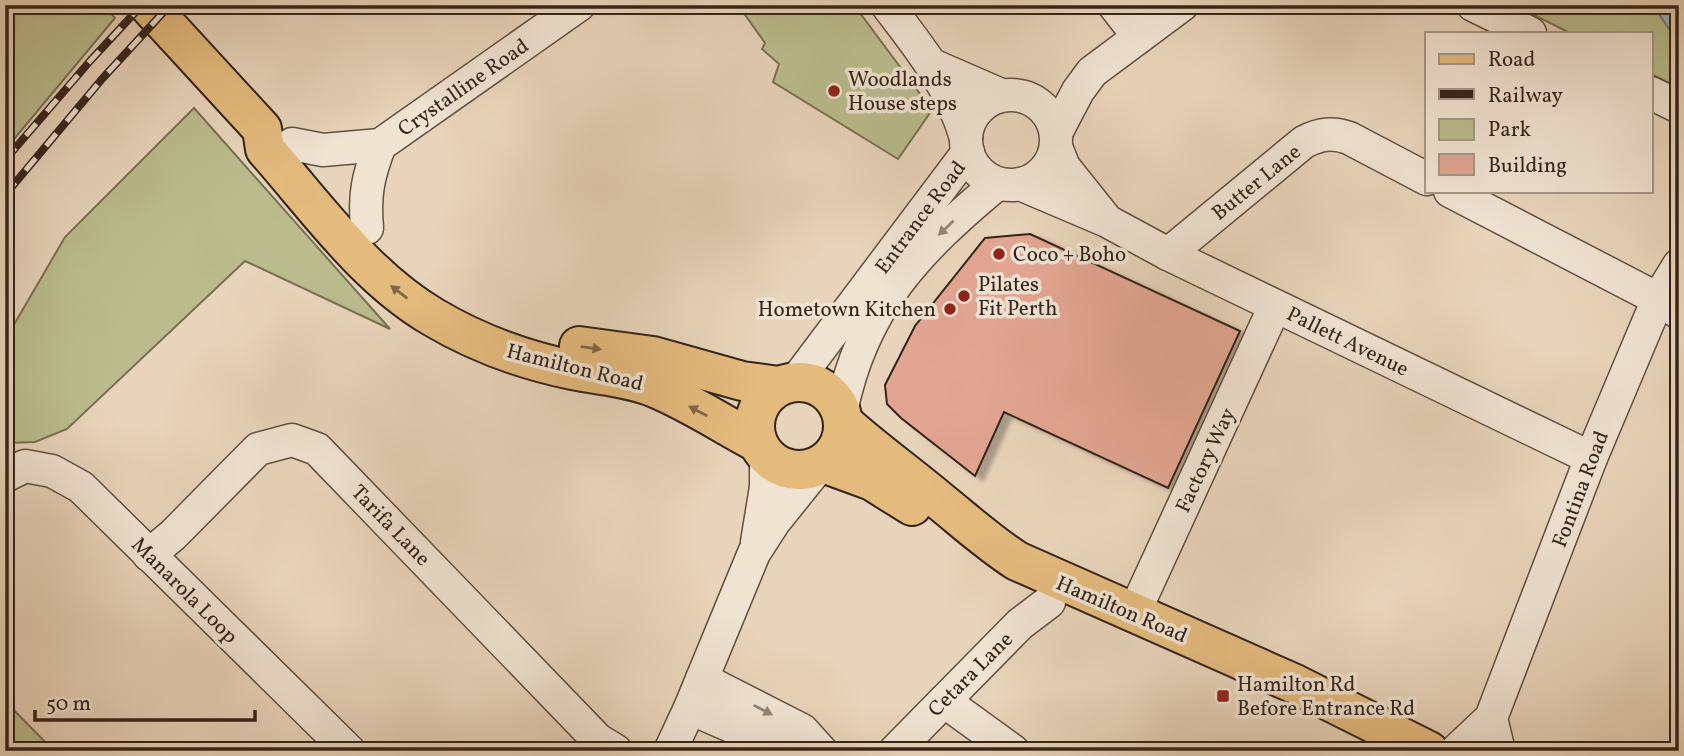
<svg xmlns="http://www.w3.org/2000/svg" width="1684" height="756" font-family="Vollkorn,serif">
	<defs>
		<filter id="shadow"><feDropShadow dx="8" dy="4.5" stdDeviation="2" flood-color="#0004"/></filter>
	</defs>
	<rect width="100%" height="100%" fill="#e8d4ba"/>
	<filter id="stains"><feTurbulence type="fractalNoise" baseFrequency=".00286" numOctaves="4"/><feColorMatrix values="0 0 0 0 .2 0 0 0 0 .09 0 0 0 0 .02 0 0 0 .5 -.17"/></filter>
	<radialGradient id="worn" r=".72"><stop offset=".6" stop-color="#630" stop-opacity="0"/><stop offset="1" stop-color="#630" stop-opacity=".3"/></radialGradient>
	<g fill="#babc8d" stroke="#787053" stroke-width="2">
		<path d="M5 5H104L115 18 5 150Z"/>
		<path d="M738 5H854L932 110 898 159 773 82 779 64 762 49 765 43Z"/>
		<path d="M1514 5H1679V88L1651 74V33H1570Z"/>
		<path d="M194 108 390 329 245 261 67 429 35 442 5 443V340L65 237Z"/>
		<path d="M5 701 54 751H5Z"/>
	</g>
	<path fill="#9cb5bb" stroke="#737b7a" stroke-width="2" d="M1654 5H1679V44L1655 8Z"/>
	<path fill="#e2a592" stroke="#352419" stroke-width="2" filter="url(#shadow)" d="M1030 234 1240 331 1168 488 1004 412 975 476 901 418 887 404 885 385 915 326 985 238Z"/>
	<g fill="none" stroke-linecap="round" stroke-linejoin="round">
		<g stroke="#625041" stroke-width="35">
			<g id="minor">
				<path d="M887 5C919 47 951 86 966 138"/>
				<path d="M1114 5 1139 37"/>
				<path d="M1473 5 1530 33"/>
				<path d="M932 65 1001 95"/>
				<path d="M1651 93 1679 107"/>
				<circle cx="1011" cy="140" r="45"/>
				<path d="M1057 131 1078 91 1092 72 1182 5"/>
				<path d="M292 144 323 150 380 145 579 5"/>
				<path d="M1056 147 1064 167 1104 217"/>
				<path d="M1020 184 1107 221 1168 254 1591 458"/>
				<path d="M1450 191 1658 299 1679 313"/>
				<path d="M367 228C364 195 368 176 380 145"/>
				<path d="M1168 254 1304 142C1320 134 1332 132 1349 138L1427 179"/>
				<path d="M795 382 968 152"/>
				<path d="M841 412C862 306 918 250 997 184"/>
				<path d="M5 476 25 466 52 471 81 487 349 751"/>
				<path d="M757 542 766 487V456"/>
				<path d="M149 555 173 535 258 449 292 440 317 449 598 740 616 751"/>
				<path d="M1134 613 1275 306"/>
				<path d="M702 679 802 730 821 751"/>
				<path d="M944 701 1013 751"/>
				<path d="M690 708 788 751"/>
				<path d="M1491 718 1499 751"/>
				<path d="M670 751 690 708 754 553 774 522 819 466"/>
				<path d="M895 751 1020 624 1049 602"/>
				<path d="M1456 751 1491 718 1591 458 1658 299 1679 265"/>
			</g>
		</g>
		<g stroke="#352419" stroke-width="42">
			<g id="major">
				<path d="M148 5 262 129 265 149C317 208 365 277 433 317 475 342 524 360 572 370 600 376 628 377 655 388 691 403 724 425 758 443"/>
				<path d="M579 346 653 356 742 381 779 386"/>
				<circle cx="799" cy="426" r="44"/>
				<path d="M843 422C874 450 908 474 940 501 966 522 989 543 1017 561L1295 684 1429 751"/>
				<path d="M823 463 872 481 912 506"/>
			</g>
		</g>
		<use href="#minor" stroke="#f0e3d2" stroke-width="32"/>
		<use href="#major" stroke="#e4ba7d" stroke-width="38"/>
		<g stroke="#352419" stroke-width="8">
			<g id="rail">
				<path d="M5 160 90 61 142 5"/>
				<path d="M5 195 102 79 170 5"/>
			</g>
		</g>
		<use href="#rail" stroke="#f0e3d2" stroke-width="5" stroke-dasharray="16" stroke-linecap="butt"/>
	</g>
	<defs><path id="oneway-solid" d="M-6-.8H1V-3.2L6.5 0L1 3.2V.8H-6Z" transform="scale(1.75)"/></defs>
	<g fill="#928476">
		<use href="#oneway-solid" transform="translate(946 228) rotate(137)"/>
		<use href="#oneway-solid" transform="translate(763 710) rotate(27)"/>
	</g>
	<g fill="#846846">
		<use href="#oneway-solid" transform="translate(399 292) rotate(-142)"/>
		<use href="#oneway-solid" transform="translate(591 348) rotate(8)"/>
		<use href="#oneway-solid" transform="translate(698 411) rotate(-152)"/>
	</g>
	<g fill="#8f2418" stroke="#f0e3d2" stroke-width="2.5">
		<circle cx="834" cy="91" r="7"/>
		<circle cx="999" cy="254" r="7"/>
		<circle cx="964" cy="296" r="7"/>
		<circle cx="950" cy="309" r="7"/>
		<rect x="1216" y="689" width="14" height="14" rx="3.5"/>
	</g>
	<g text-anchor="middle" stroke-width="7" stroke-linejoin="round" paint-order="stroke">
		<g font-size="21" fill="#352419" stroke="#f0e3d2" text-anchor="start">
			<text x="848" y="86">Woodlands<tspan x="848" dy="24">House steps</tspan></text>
			<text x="1013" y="261">Coco + Boho</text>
			<text x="978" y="291">Pilates<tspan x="978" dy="24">Fit Perth</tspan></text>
			<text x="936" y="316" text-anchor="end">Hometown Kitchen</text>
			<text x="1237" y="691">Hamilton Rd<tspan x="1237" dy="24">Before Entrance Rd</tspan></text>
		</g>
		<g font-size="21" fill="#352419" stroke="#f0e3d2">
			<text transform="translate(463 87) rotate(-35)" y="7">Crystalline Road</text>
			<text transform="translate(1256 182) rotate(-39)" y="7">Butter Lane</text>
			<text transform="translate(920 217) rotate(-53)" y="7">Entrance Road</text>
			<text transform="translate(1348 341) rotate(26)" y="7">Pallett Avenue</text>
			<text transform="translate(575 367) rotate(14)" y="7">Hamilton Road</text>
			<text transform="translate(1205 460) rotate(-65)" y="7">Factory Way</text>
			<text transform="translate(1580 489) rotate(-69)" y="7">Fontina Road</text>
			<text transform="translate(391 525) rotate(46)" y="7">Tarifa Lane</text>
			<text transform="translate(185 590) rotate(45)" y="7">Manarola Loop</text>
			<text transform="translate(1122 609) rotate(23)" y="7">Hamilton Road</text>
			<text transform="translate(970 674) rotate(-45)" y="7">Cetara Lane</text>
		</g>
	</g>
	<rect width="1684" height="756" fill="none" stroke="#e8d4ba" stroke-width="28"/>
	<rect x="7" y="7" width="1670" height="742" fill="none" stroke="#352419" stroke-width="3.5"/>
	<rect x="14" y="14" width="1656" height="728" fill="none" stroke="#352419" stroke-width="2"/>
	<rect x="1425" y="32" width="228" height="161" fill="#f0e3d2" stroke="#a59788" stroke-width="2"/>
	<rect x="1439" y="54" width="35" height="10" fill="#e4ba7d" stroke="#a59788" stroke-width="2"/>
	<text x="1488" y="66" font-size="21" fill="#352419">Road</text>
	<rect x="1439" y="89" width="35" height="10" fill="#352419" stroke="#a59788" stroke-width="2"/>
	<text x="1488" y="102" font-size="21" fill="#352419">Railway</text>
	<rect x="1439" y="119" width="35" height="21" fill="#babc8d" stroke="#a59788" stroke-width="2"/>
	<text x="1488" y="136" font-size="21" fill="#352419">Park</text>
	<rect x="1439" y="154" width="35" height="21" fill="#e2a592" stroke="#a59788" stroke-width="2"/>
	<text x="1488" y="172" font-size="21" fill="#352419">Building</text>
	<path d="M35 710v10h220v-10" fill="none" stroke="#352419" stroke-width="3.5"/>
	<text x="46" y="710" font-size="21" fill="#352419" stroke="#f0e3d2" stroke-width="5" paint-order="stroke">50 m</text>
	<rect width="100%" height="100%" filter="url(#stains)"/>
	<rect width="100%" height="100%" fill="url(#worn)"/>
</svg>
